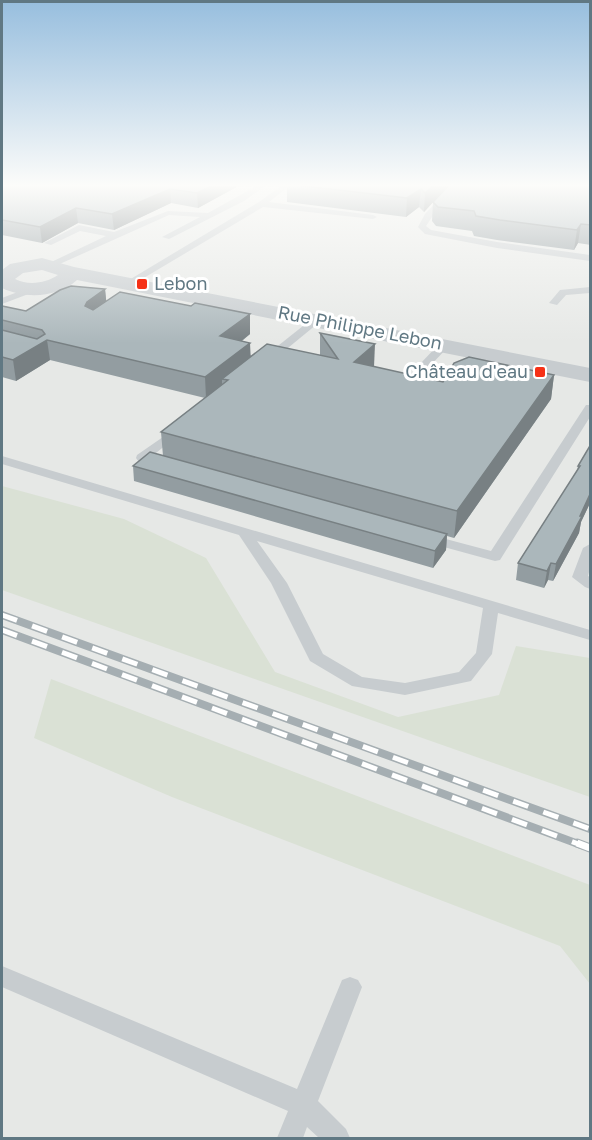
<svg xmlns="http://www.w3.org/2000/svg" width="592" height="1140" font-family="'Golos Text',sans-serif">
	<rect width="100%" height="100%" fill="#f8f8f5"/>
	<rect fill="#e6e8e6" x="2" y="184" width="588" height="954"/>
	<g fill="#dae1d5">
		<path d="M2 486 124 519 206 558 275 672 398 717 499 695 516 646 590 658V797L2 590Z"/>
		<path d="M51 679 590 885V984L560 946 172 797 34 738Z"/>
	</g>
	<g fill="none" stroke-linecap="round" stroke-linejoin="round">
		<g fill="#c7cccf" fill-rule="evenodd">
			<path d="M260 184H268L244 201 169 239 162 237 200 217 169 215 53 267 45 265 106 236 80 231 51 245 44 243 79 225 114 232 168 211 208 213Z"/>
			<path d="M284 184H292L269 202 373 215 377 217 373 219 263 207 132 285 124 283 259 202Z"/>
			<path d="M453 184H461L432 217 426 226 431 230 497 242 590 255V261L497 248 425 234 418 227 425 214Z"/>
			<path d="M36 285 41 288 39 290 2 304V298Z"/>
			<path d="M590 287V293L566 295 557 305 549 303 560 290Z"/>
			<path d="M313 318 322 320 272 361H264V357Z"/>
			<path d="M444 342 448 343V347L408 389H400V385L440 343Z"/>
			<path d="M586 405H590V417L500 560 495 561 422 541 420 538 427 534 491 551Z"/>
			<path d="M176 428 182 432 151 457 156 461 155 464C148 465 139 464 136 458L137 455Z"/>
			<path d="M2 456 590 630V640L498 613 492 654 471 681 405 695 352 686 310 661 271 583 239 535 2 464ZM257 541 483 608 476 653 459 672 405 683 362 677 323 654 287 583Z"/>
			<path d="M590 544V568L588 576 590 577V589L585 587 572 577 583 548Z"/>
			<path d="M2 966 297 1089 342 980 350 977 358 980 362 987 318 1101 346 1129 350 1138H319L307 1127 303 1138H277L288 1111 2 987Z"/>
		</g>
		<path fill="#c7cccf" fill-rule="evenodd" d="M42 258 74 267 590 368V382L77 280C57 298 25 299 2 288V270L10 264ZM42 270 58 275C46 283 29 286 15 279L23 273Z"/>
		<g stroke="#a5aeb2" stroke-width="8">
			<g id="rail-far1">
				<path d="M2 615 590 829"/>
				<path d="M2 630 581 845"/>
			</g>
		</g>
		<g stroke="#a5aeb2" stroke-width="9">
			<path id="rail" d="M577 843 590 848"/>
		</g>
		<use href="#rail-far1" stroke="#fff" stroke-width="5" stroke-dasharray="16" stroke-linecap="butt"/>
		<use href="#rail" stroke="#fff" stroke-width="7" stroke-dasharray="21" stroke-linecap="butt"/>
	</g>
	<g fill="#939da1">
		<path d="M2 184H48L45 185H52V184H242L198 208 171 203 114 230 78 223 42 243 2 235Z"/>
		<path d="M287 184H591V245L578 243 574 250 497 240 474 236 472 231 436 226 432 221 433 202 442 192 424 212 419 207 406 217 287 202Z"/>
		<path d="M105 289 106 301 191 306 250 314V334L242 341 251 356 320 355V333L374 367 443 382 554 375 551 399 454 538 447 536 446 550 433 568 134 481 133 466 163 456 161 432 205 398 50 360 16 381 2 377V306L26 311Z"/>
		<path d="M591 444V501L581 522 579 533 553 581 548 580 544 588 516 580 518 563 577 471 578 466Z"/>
	</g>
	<g fill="#788083">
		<path d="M52 184H80L53 191Z"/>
		<path d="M215 184H242L198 208 197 193Z"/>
		<path d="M435 184H450L424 212 425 193Z"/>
		<path d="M170 189 171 203 114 230 112 214Z"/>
		<path d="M421 189 419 207 406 217 407 198Z"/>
		<path d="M76 208 78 223 42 243 40 227Z"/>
		<path d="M581 224 578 243 574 250 577 230Z"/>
		<path d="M105 289 107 308 89 322 85 306 87 302Z"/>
		<path d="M250 314V334L221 357 220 336Z"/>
		<path d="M47 340 50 360 16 381 13 360Z"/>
		<path d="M250 343 251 363 228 380 222 379V386L206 398 205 377Z"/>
		<path d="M375 344 374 367 354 362Z"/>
		<path d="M554 375 551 399 454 538 457 511Z"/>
		<path d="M591 492V501L581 522 579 533 553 581 556 564Z"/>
		<path d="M447 534 446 550 433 568 435 551Z"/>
		<path d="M551 563 548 580 544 588 547 571Z"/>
	</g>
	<g fill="#abb7bb" stroke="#788083" stroke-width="1.5">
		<path d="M2 184H32L58 186 63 184H215L197 193 170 189 112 214 76 208 40 227 2 220Z"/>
		<path d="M287 184H435L425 193 421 189 407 198Z"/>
		<path d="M450 184H591V225L581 224 577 230 500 220 476 216 474 211 438 207 433 202Z"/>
		<path d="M71 286 105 289 87 302 85 306 93 310 120 292 191 306 195 303 250 314 220 336 250 343 205 377 47 340 13 360 2 357V330L37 339 45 334 42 330 2 320V306L26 311 60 290Z"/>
		<path d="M320 333 375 344 354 362 443 382 454 363 469 357 554 375 457 511 161 432 228 380 222 379 267 344 338 359Z"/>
		<path d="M591 444V492L580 516H582L556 564 551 563 547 571 518 563 580 466H578Z"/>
		<path d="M150 452 447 534 435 551 133 466Z"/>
	</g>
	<linearGradient id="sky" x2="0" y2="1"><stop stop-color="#97bede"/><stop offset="0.54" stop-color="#fcfcfa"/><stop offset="1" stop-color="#fcfcfa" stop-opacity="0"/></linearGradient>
	<rect width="592" height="343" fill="url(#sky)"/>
	<g fill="#f63117" stroke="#fff" stroke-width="2">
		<rect x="136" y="278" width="12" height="12" rx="3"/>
		<rect x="534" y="366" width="12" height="12" rx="3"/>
	</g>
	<g text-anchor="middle" stroke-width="6" stroke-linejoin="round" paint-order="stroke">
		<g font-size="18" fill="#607883" stroke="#fff" text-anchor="start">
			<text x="154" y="290">Lebon</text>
			<text x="528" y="378" text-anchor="end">Château d'eau</text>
		</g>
		<g font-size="18" fill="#607883" stroke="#fff">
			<text transform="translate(360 328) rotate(11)" y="6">Rue Philippe Lebon</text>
		</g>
	</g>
	<rect width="592" height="1140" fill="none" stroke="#607883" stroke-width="6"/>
</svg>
